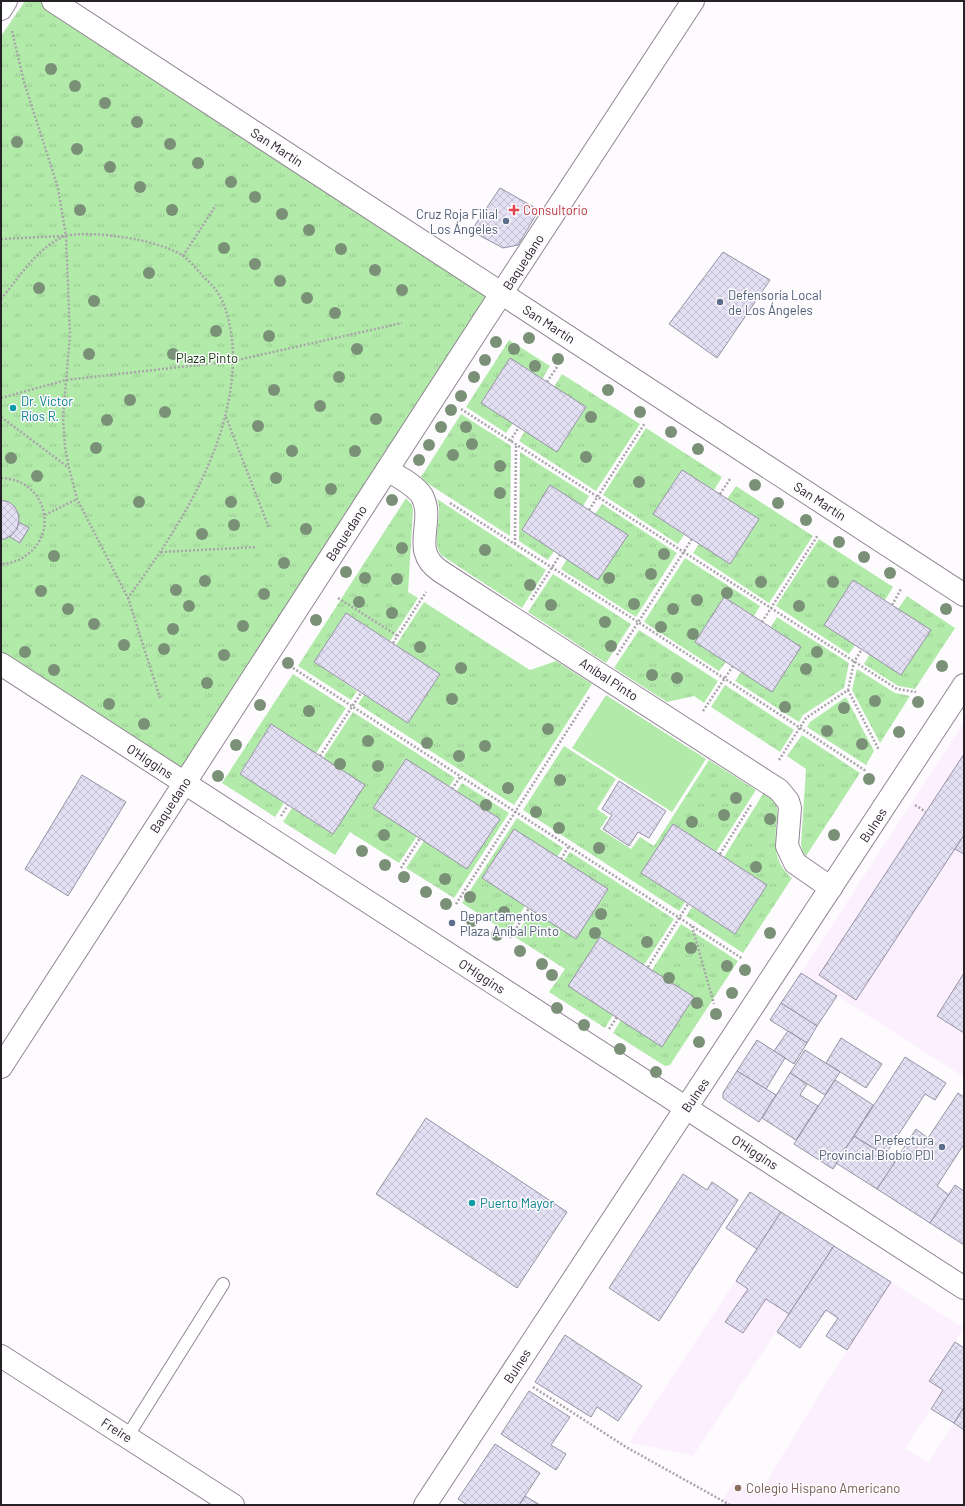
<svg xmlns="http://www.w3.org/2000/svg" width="965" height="1506" font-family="Barlow,sans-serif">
	<defs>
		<pattern id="grass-tufts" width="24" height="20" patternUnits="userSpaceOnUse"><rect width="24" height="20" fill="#b2eaaa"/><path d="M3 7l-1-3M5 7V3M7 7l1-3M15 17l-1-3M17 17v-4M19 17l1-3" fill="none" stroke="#99c892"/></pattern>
		<pattern id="building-cross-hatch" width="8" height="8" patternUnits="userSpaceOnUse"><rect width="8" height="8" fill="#e4e0f4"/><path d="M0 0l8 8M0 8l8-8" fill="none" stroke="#c3c0d1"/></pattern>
	</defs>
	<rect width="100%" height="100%" fill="#fdfbfe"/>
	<g fill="#fcf0fe">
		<path d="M964 722V1077L801 973Z"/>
		<path d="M781 1212 834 1246 693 1456 629 1442Z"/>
		<path d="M891 1282 964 1328 929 1381 943 1390 905 1448 928 1463 964 1407V1505H720L734 1481 758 1495 847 1350Z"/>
	</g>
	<g fill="url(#grass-tufts)">
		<path d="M25 1H42L492 298 192 762 179 769 1 655V36Z"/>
		<path d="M509 340 550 366 542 379 510 359 481 402 513 423 506 433 466 407Z"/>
		<path d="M562 374 640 424 596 491 519 441 525 431 557 452 586 408 554 387Z"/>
		<path d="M461 414 511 446 510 536 427 483 421 477Z"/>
		<path d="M646 428 722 477 714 490 682 470 653 514 684 535 678 544 603 495Z"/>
		<path d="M520 452 589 496 583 506 550 485 522 530 554 551 548 560 519 541Z"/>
		<path d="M736 486 813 536 769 603 693 553 699 544 730 564 759 519 727 499Z"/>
		<path d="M406 498 412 505 413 511 408 592 418 598 390 641 346 613 314 662 357 691 351 700 298 666Z"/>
		<path d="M437 499 546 570 522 608 441 555C430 540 444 517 437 499Z"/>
		<path d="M602 504 677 553 636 617 561 569 567 559 598 580 627 535 595 514Z"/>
		<path d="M819 539 893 587 885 600 853 580 824 625 855 645 849 654 776 606Z"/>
		<path d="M685 558 760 606 754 616 724 597 695 642 726 662 719 671 644 622Z"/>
		<path d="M553 574 631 624 606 663 528 612Z"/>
		<path d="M907 596 955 628 915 689 898 686 864 664 870 654 901 675 931 630 898 609Z"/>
		<path d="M424 602 530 670 556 661 592 684 514 805 358 704 364 695 408 723 440 674 396 645Z"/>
		<path d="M777 617 849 663 844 688 803 715 799 722 735 681 741 672 773 691 801 647 771 627Z"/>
		<path d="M639 630 718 681 704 703 694 696 667 702 614 668Z"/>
		<path d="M857 669 895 693 910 696 880 743 852 690Z"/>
		<path d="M293 674 346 708 316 753 271 724 240 773 284 803 275 817 222 783Z"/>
		<path d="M725 685 794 730 780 752 711 707Z"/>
		<path d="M846 697 874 751 866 765 807 727 810 722Z"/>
		<path d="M353 712 455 778 449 787 405 759 374 808 417 836 399 863 350 832 335 855 283 822 292 808 333 834 364 785 323 758Z"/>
		<path d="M802 735 860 773 806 856 803 853 801 844 806 769 787 756Z"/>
		<path d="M564 746 616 779 597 809 608 817 600 829 631 849 640 837 654 846 709 760 756 790 716 852 673 824 641 873 685 902 679 911 523 810Z"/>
		<path d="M462 783 509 813 454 898 406 868 424 841 467 869 500 819 456 792Z"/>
		<path d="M763 794 771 799 777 806C778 813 777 819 776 826 775 848 774 862 792 878L743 953 686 916 692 907 735 934 767 885 724 857Z"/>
		<path d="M517 818 563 848 557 857 514 829 483 878 525 906 508 933 462 903Z"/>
		<path d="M570 852 674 919 644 965 600 937 569 986 613 1015 605 1028 549 992 565 969 515 937 532 910 576 938 608 890 564 861Z"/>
		<path d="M681 924 738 961 670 1065 665 1066 613 1033 621 1020 662 1046 694 998 652 970Z"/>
	</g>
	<path fill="#b2eaaa" d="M606 695 706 759 672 812 572 748Z"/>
	<g fill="url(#building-cross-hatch)" stroke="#9592a4">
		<path d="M500 188 539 210 518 245 503 248 471 231Z"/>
		<path d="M723 252 770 280 717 358 669 324Z"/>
		<path d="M510 358 586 407 557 452 481 403Z"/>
		<path d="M682 470 759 519 730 564 653 514Z"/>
		<path d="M550 485 628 535 598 580 522 530Z"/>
		<path d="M1 500 9 502 14 506 18 513 19 520 17 529 12 535 5 539H1Z"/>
		<path d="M19 522 29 528 20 543 10 537 17 529Z"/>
		<path d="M853 580 931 630 901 675 824 625Z"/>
		<path d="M724 597 801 647 772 692 695 642Z"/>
		<path d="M346 613 440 674 408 723 314 662Z"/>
		<path d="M271 724 365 785 333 834 240 774Z"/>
		<path d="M964 754V835L856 1000 819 975Z"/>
		<path d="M406 759 500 819 467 869 373 808Z"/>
		<path d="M82 775 126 802 68 896 25 869Z"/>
		<path d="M619 781 666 811 649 838 638 832 629 846 603 829 612 815 602 809Z"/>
		<path d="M673 824 767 885 735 934 641 873Z"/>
		<path d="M514 829 608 889 576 939 482 878Z"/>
		<path d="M964 835V854L955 849Z"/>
		<path d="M600 937 694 997 662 1047 568 986Z"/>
		<path d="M801 973 837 996 817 1026 781 1003Z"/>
		<path d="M964 973V1033L937 1016Z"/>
		<path d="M781 1003 817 1026 807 1043 770 1020Z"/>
		<path d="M788 1031 807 1043 794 1064 774 1051Z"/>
		<path d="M841 1038 882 1064 866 1088 826 1063Z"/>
		<path d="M757 1040 785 1058 766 1089 737 1071Z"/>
		<path d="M805 1050 840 1072 825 1095 790 1073Z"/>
		<path d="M905 1057 946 1083 935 1100 925 1094 885 1155 854 1136Z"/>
		<path d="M737 1071 776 1095 759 1122 727 1101 723 1098V1093Z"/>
		<path d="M790 1073 807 1084 800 1095 818 1106 796 1140 762 1118Z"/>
		<path d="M835 1080 873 1105 833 1169 794 1144Z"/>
		<path d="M958 1093 964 1097V1144L937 1186 949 1195 930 1223 877 1189 916 1129 928 1138Z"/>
		<path d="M426 1118 567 1212 517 1288 376 1194Z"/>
		<path d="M854 1136 895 1162 877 1189 836 1163Z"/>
		<path d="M683 1174 707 1190 712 1182 738 1200 659 1321 609 1288Z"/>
		<path d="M955 1185 964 1191V1245L930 1223Z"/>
		<path d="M750 1192 781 1212 757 1249 726 1228Z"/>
		<path d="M781 1212 834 1246 789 1314 766 1299 743 1333 725 1322 748 1289 736 1281Z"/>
		<path d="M834 1246 891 1282 847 1350 826 1336 838 1318 826 1310 800 1348 777 1332Z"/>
		<path d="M565 1335 642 1386 618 1421 597 1407 591 1417 535 1382Z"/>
		<path d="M955 1342 964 1348V1407L954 1423 931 1409 943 1390 929 1381Z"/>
		<path d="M529 1391 570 1417 551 1445 566 1454 556 1470 501 1434Z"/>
		<path d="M964 1407V1430L954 1423Z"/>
		<path d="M495 1444 540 1473 519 1505H467L458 1499Z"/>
		<path d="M525 1496 540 1505H519Z"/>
	</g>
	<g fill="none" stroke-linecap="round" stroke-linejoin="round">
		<g stroke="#928594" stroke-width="14">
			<path id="lane" d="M127 1437 223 1284"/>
		</g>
		<g stroke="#928594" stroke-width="24">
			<g id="street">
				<path d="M387 470C399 477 415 485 422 496 436 522 409 550 440 571L779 790 788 801 790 808 787 846 795 863 831 888"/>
				<path d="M425 1505 964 685"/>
			</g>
		</g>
		<g stroke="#928594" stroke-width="24">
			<g id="secondary">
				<path d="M53 1 964 595"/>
				<path d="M1 9 6 1"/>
				<path d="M1 664 964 1288"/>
				<path d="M1 1067 484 320 693 1"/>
			</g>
		</g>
		<g stroke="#928594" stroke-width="24">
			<path id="primary" d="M1 1356 233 1505"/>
		</g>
		<g stroke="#a8a4a9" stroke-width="2.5" stroke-dasharray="2 2" stroke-linecap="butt">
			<path d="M12 31 24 82 58 188 66 236 70 335 63 417 65 447 69 468 77 499 128 598 160 698"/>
			<path d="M1 239 63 236"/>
			<path d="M183 256 216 205"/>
			<path d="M1 299C19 278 38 246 65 236 75 233 101 234 113 236 134 238 163 244 182 255 189 260 196 268 201 274 207 281 215 287 219 295 229 310 234 344 233 362 230 450 178 529 128 598"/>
			<path d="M547 382 557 367"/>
			<path d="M1 398 66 380 233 361 402 323"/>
			<path d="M461 409 897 689 916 692"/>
			<path d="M1 417 69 468"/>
			<path d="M226 417 269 528"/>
			<path d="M510 441 519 427"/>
			<path d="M1 478C45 479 61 533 24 557 18 561 9 564 1 564"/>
			<path d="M720 494 730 479"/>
			<path d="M450 503 638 622 866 771"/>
			<path d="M589 510 645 423"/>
			<path d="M45 515 77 499"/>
			<path d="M515 544 516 444"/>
			<path d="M161 552 257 547"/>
			<path d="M338 598 398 636"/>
			<path d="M531 600 560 555"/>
			<path d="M892 605 901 589"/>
			<path d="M762 622 818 535"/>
			<path d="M393 643 426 592"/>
			<path d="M617 655 692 539"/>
			<path d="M293 668 743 959"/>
			<path d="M848 690 879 750"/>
			<path d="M703 711 733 666"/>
			<path d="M320 756 361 693"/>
			<path d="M779 760 806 718 848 690 854 662 862 649"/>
			<path d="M452 789 461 776"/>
			<path d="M915 805 926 812"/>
			<path d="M281 816 288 805"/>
			<path d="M720 854 752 803"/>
			<path d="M561 859 569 846"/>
			<path d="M401 868 420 838"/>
			<path d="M456 904 589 697"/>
			<path d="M692 926 714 1004"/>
			<path d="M510 938 529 908"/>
			<path d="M648 967 688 904"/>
			<path d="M609 1029 617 1017"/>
			<path d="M533 1387 626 1447 730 1505"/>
		</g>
		<use href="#lane" stroke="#fff" stroke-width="12"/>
		<use href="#street" stroke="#fff" stroke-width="22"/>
		<use href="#secondary" stroke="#fff" stroke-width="22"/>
		<use href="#primary" stroke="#fff" stroke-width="22"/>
	</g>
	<g fill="#7a9178">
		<circle cx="51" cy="69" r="6"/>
		<circle cx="75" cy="86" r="6"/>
		<circle cx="105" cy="103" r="6"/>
		<circle cx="137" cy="122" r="6"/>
		<circle cx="17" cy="142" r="6"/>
		<circle cx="170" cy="144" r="6"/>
		<circle cx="77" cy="149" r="6"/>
		<circle cx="198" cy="163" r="6"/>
		<circle cx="110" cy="167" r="6"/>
		<circle cx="231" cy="182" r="6"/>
		<circle cx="140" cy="187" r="6"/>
		<circle cx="255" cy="197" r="6"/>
		<circle cx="80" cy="210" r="6"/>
		<circle cx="172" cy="210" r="6"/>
		<circle cx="282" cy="214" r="6"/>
		<circle cx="309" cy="230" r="6"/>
		<circle cx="224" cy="248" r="6"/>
		<circle cx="341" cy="249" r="6"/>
		<circle cx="255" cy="264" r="6"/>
		<circle cx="375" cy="270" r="6"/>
		<circle cx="149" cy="273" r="6"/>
		<circle cx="280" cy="281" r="6"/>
		<circle cx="39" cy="288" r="6"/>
		<circle cx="402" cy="290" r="6"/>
		<circle cx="307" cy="298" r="6"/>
		<circle cx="94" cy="301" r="6"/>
		<circle cx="335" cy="313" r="6"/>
		<circle cx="216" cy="331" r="6"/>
		<circle cx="269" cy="336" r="6"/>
		<circle cx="529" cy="338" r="6"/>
		<circle cx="496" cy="342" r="6"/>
		<circle cx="357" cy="349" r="6"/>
		<circle cx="514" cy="349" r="6"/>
		<circle cx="89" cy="354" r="6"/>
		<circle cx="173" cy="354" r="6"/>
		<circle cx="558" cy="359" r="6"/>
		<circle cx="485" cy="360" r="6"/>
		<circle cx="535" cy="366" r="6"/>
		<circle cx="339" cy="377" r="6"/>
		<circle cx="474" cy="377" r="6"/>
		<circle cx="274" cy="390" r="6"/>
		<circle cx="608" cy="390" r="6"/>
		<circle cx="461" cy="396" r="6"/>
		<circle cx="130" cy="400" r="6"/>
		<circle cx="320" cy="406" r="6"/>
		<circle cx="451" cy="410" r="6"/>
		<circle cx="165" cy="412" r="6"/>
		<circle cx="640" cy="412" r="6"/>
		<circle cx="591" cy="417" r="6"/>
		<circle cx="376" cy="419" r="6"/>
		<circle cx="107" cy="420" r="6"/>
		<circle cx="258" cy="426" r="6"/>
		<circle cx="441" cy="427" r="6"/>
		<circle cx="466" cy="427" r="6"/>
		<circle cx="671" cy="432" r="6"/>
		<circle cx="472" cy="444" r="6"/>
		<circle cx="429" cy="445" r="6"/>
		<circle cx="96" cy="448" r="6"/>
		<circle cx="698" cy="449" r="6"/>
		<circle cx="292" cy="451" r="6"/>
		<circle cx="355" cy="451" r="6"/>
		<circle cx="453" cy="455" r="6"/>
		<circle cx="586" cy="457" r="6"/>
		<circle cx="11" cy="458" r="6"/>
		<circle cx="419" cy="460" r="6"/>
		<circle cx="500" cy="466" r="6"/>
		<circle cx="37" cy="476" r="6"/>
		<circle cx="276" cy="478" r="6"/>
		<circle cx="639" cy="482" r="6"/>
		<circle cx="755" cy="485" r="6"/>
		<circle cx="331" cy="489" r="6"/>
		<circle cx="500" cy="493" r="6"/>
		<circle cx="392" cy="500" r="6"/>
		<circle cx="139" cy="502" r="6"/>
		<circle cx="231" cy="502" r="6"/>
		<circle cx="778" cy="503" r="6"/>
		<circle cx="806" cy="520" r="6"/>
		<circle cx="234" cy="525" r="6"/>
		<circle cx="306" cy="529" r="6"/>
		<circle cx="202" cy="534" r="6"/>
		<circle cx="839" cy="542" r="6"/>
		<circle cx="402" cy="548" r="6"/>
		<circle cx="485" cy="550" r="6"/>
		<circle cx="664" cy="554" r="6"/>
		<circle cx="54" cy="556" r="6"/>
		<circle cx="864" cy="557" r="6"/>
		<circle cx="284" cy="563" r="6"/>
		<circle cx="346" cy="572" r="6"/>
		<circle cx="890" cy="573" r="6"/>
		<circle cx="651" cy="574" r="6"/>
		<circle cx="365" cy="578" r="6"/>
		<circle cx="609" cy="578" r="6"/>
		<circle cx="397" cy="579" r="6"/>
		<circle cx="205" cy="581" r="6"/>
		<circle cx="761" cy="582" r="6"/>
		<circle cx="833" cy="582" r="6"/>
		<circle cx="530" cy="585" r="6"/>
		<circle cx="176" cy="590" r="6"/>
		<circle cx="41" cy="591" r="6"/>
		<circle cx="727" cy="593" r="6"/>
		<circle cx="264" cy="594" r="6"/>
		<circle cx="697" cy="600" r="6"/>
		<circle cx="359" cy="602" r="6"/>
		<circle cx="634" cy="604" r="6"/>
		<circle cx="551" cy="605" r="6"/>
		<circle cx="189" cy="606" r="6"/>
		<circle cx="799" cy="606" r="6"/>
		<circle cx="68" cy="609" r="6"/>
		<circle cx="673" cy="609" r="6"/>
		<circle cx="946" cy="609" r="6"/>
		<circle cx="392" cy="613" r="6"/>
		<circle cx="316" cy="620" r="6"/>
		<circle cx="605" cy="622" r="6"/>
		<circle cx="94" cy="624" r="6"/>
		<circle cx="243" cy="626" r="6"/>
		<circle cx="661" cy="627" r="6"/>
		<circle cx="173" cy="629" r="6"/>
		<circle cx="693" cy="634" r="6"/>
		<circle cx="124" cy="645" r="6"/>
		<circle cx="611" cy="646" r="6"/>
		<circle cx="420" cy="647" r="6"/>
		<circle cx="164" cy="649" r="6"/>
		<circle cx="25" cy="652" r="6"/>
		<circle cx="817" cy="652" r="6"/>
		<circle cx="224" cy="655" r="6"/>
		<circle cx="288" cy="663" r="6"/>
		<circle cx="942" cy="666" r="6"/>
		<circle cx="461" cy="668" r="6"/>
		<circle cx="806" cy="669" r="6"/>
		<circle cx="54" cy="670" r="6"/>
		<circle cx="652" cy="675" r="6"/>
		<circle cx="677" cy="678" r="6"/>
		<circle cx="207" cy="683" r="6"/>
		<circle cx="452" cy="699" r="6"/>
		<circle cx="875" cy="701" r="6"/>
		<circle cx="918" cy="702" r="6"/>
		<circle cx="109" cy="704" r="6"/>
		<circle cx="260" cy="705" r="6"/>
		<circle cx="785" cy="707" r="6"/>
		<circle cx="844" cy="708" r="6"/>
		<circle cx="309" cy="711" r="6"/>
		<circle cx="144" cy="724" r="6"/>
		<circle cx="548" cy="729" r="6"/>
		<circle cx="827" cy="731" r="6"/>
		<circle cx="899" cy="732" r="6"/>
		<circle cx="368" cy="741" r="6"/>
		<circle cx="427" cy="743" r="6"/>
		<circle cx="862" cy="744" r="6"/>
		<circle cx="236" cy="745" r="6"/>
		<circle cx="485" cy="746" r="6"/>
		<circle cx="459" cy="756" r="6"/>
		<circle cx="340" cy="764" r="6"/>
		<circle cx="378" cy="766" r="6"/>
		<circle cx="218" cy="776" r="6"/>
		<circle cx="869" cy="779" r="6"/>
		<circle cx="560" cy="780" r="6"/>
		<circle cx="508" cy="788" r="6"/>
		<circle cx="736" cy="798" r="6"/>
		<circle cx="486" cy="805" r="6"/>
		<circle cx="536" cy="812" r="6"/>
		<circle cx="724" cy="815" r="6"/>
		<circle cx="770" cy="819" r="6"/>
		<circle cx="692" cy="822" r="6"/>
		<circle cx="559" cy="828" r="6"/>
		<circle cx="384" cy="835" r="6"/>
		<circle cx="834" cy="835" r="6"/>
		<circle cx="599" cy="848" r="6"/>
		<circle cx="362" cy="851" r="6"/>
		<circle cx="385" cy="865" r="6"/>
		<circle cx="756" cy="867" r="6"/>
		<circle cx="404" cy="877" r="6"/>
		<circle cx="445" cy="879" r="6"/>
		<circle cx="426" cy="892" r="6"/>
		<circle cx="470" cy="897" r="6"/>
		<circle cx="446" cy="904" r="6"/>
		<circle cx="504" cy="912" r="6"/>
		<circle cx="601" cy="914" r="6"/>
		<circle cx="472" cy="921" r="6"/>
		<circle cx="595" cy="933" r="6"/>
		<circle cx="770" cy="933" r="6"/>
		<circle cx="497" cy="935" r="6"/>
		<circle cx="647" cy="942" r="6"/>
		<circle cx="691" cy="948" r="6"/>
		<circle cx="520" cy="951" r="6"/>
		<circle cx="542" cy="964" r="6"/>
		<circle cx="727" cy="966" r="6"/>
		<circle cx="745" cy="970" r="6"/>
		<circle cx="552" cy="975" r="6"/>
		<circle cx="669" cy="978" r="6"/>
		<circle cx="732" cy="993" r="6"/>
		<circle cx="697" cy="1003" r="6"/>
		<circle cx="557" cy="1008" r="6"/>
		<circle cx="716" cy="1014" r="6"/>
		<circle cx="584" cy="1025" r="6"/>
		<circle cx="699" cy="1042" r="6"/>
		<circle cx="620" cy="1049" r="6"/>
		<circle cx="656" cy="1072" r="6"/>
	</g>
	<path fill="#e0444e" stroke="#fdfbfe" stroke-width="1.5" d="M512 204h4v4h4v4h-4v4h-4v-4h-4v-4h4z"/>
	<g fill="#5c6f8a" stroke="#fdfbfe" stroke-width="1.5">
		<circle cx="506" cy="221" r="4"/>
		<circle cx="720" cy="302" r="4"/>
		<circle cx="452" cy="923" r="4"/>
		<circle cx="942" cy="1147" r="4"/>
	</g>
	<g fill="#0f9aa8" stroke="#fdfbfe" stroke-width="1.5">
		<circle cx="13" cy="408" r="4"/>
		<circle cx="472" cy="1203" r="4"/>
	</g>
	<circle fill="#8d6e63" stroke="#fdfbfe" stroke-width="1.5" cx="738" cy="1488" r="4"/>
	<g text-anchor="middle" stroke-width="3" stroke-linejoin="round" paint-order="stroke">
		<g font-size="13" fill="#262127" stroke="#fdfbfe">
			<text transform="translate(277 147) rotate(33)" y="5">San Martín</text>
			<text transform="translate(523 262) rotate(-57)" y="5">Baquedano</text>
			<text transform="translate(549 324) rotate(33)" y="5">San Martín</text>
			<text transform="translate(820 501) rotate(33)" y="5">San Martín</text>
			<text transform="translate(346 533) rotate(-57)" y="5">Baquedano</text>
			<text transform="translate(609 679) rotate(33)" y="5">Aníbal Pinto</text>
			<text transform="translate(150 761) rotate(33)" y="5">O'Higgins</text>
			<text transform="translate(170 805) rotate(-57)" y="5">Baquedano</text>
			<text transform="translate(873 825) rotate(-57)" y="5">Bulnes</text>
			<text transform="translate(482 976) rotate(33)" y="5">O'Higgins</text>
			<text transform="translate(695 1095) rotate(-56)" y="5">Bulnes</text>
			<text transform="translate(755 1152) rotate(33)" y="5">O'Higgins</text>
			<text transform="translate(517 1366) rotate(-57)" y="5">Bulnes</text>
			<text transform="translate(117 1430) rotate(33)" y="5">Freire</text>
		</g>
		<g font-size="13" fill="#be3a42" stroke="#fdfbfe" text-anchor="start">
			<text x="523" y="215">Consultorio</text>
		</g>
		<g font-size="13" fill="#4e5e75" stroke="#fdfbfe" text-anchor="end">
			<text x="498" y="219">Cruz Roja Filial<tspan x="498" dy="15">Los Ángeles</tspan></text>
			<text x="728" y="300" text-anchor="start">Defensoría Local<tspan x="728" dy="15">de Los Ángeles</tspan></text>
			<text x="460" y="921" text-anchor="start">Departamentos<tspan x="460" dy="15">Plaza Aníbal Pinto</tspan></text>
			<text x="934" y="1145">Prefectura<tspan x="934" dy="15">Provincial Biobío PDI</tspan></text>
		</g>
		<g font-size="13" fill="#0f3a0a" stroke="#fdfbfe">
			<text x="207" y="363">Plaza Pinto</text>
		</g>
		<g font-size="13" fill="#0d838f" stroke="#fdfbfe" text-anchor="start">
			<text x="21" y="406">Dr. Víctor<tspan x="21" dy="15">Ríos R.</tspan></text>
			<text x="480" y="1208">Puerto Mayor</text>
		</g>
		<g font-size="13" fill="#785e54" stroke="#fdfbfe" text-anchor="start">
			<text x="746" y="1493">Colegio Hispano Americano</text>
		</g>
	</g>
	<rect width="965" height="1506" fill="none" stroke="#262127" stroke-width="4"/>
</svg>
